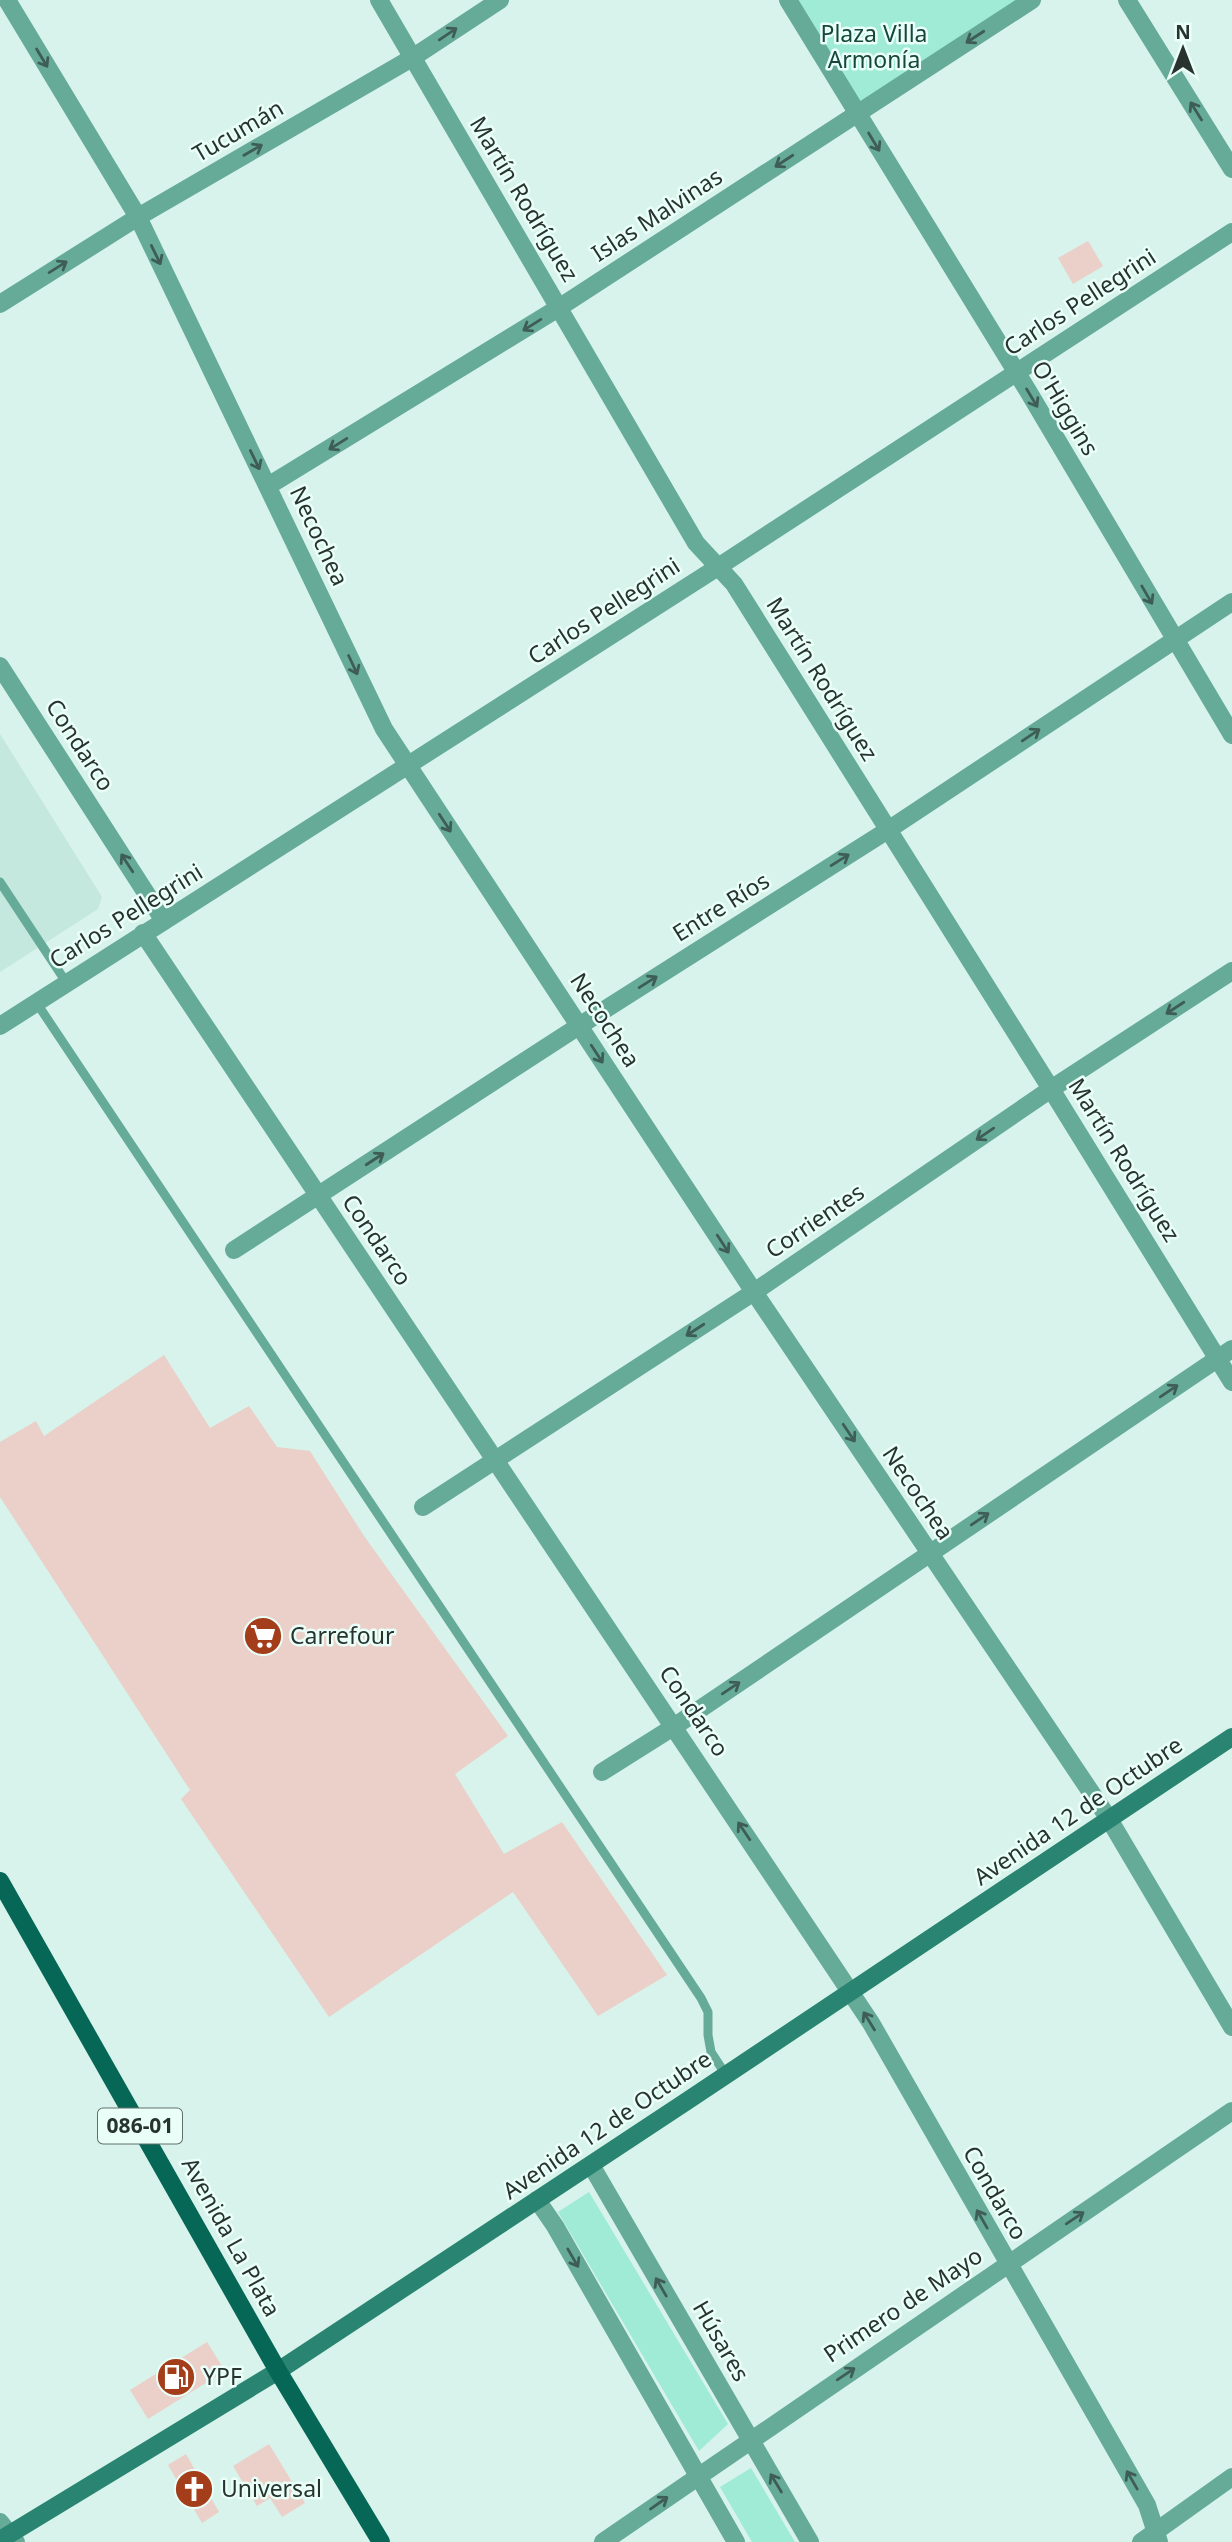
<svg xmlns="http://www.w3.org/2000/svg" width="1232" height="2542" font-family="'Noto Sans',sans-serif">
	<rect width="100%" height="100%" fill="#d7f3eb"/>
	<path fill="#c4e8dd" d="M0 734 102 897 98 909 0 972Z"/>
	<g fill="#9febd6">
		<path d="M788 0H1032L857 114Z"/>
		<path d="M589 2192 728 2424 699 2451 558 2212Z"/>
		<path d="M751 2468 795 2542H752L720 2487Z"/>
	</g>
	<g fill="#ead0c8">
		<path d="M1088 241 1103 266 1073 284 1058 258Z"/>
		<path d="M164 1355 210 1428 249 1406 277 1447 310 1451 364 1536 508 1736 455 1774 504 1854 562 1822 667 1975 598 2016 513 1892 329 2017 181 1799 190 1790 0 1497V1442L36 1421 44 1436Z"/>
		<path d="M207 2342 225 2371 148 2419 130 2390Z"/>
		<path d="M269 2444 305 2503 282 2517 270 2498 257 2506 233 2466Z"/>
		<path d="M186 2454 219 2512 202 2523 168 2465Z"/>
	</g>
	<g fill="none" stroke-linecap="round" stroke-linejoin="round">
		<g stroke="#66aa98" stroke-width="9">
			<path d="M0 882 66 982"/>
			<path d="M36 1002 701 1998 708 2012V2035L711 2052 726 2075"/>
		</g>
		<g stroke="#66aa98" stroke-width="18">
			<path d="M7 0 138 217 384 729 754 1292 1109 1819 1232 2027"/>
			<path d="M788 0 1028 391 1232 735"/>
			<path d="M1127 0 1232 169"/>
			<path d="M0 304 138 217 412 58 500 0"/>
			<path d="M268 486 560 307 1032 0"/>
			<path d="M0 666 164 921"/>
			<path d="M143 933 871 2023 1147 2505 1159 2542"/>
			<path d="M234 1250 579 1026 888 830 1232 602"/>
			<path d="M423 1507 754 1292 1051 1089 1232 971"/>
			<path d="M602 1772 675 1726 1232 1349"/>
			<path d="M591 2165 810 2542"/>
			<path d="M537 2200 555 2226 736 2542"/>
			<path d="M0 2522 16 2542"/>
			<path d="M603 2542 1232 2111"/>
			<path d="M1141 2542 1232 2477"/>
		</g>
		<g stroke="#66aa98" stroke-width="18">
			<path d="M379 0 696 543 734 584 1051 1089 1232 1382"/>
			<path d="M0 1026 718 567 1232 232"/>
		</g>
		<path stroke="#298471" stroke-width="18" d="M0 2540 278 2371 687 2101 1232 1737"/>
		<path stroke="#066756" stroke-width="18" d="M0 1881 278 2371 381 2542"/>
	</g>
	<defs><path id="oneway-shaft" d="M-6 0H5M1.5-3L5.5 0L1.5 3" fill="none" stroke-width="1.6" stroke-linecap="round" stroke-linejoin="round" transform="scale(1.75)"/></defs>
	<g stroke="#3e5d54">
		<use href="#oneway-shaft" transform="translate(448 34) rotate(-34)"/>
		<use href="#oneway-shaft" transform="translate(975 37) rotate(147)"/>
		<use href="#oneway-shaft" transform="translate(42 58) rotate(59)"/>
		<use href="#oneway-shaft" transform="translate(1196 111) rotate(-122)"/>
		<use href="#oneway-shaft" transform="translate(874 142) rotate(59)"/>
		<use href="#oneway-shaft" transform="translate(253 150) rotate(-30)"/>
		<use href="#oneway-shaft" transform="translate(784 161) rotate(147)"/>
		<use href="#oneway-shaft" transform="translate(156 255) rotate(64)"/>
		<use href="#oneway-shaft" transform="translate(58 267) rotate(-32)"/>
		<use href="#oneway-shaft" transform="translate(532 325) rotate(148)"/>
		<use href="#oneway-shaft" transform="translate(1032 398) rotate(59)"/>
		<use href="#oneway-shaft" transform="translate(338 444) rotate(148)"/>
		<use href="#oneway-shaft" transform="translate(255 460) rotate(64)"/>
		<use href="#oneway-shaft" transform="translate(1147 595) rotate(60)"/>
		<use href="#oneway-shaft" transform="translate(353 665) rotate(65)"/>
		<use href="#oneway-shaft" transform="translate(1031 735) rotate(-34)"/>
		<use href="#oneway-shaft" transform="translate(445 823) rotate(57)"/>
		<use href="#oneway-shaft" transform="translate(840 860) rotate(-32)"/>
		<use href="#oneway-shaft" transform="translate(127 863) rotate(-123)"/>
		<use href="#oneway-shaft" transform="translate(648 982) rotate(-32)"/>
		<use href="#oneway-shaft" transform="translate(1175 1008) rotate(147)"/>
		<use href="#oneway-shaft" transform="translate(597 1054) rotate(57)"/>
		<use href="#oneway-shaft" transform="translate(985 1134) rotate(146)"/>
		<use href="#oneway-shaft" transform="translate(375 1159) rotate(-33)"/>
		<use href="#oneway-shaft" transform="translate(723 1244) rotate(57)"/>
		<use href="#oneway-shaft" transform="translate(695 1330) rotate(147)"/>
		<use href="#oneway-shaft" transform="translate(1169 1391) rotate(-34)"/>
		<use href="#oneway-shaft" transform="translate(849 1433) rotate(56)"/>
		<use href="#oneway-shaft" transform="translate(980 1519) rotate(-34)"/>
		<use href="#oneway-shaft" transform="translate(731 1688) rotate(-34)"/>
		<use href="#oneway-shaft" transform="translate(744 1831) rotate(-124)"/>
		<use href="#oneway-shaft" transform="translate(869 2021) rotate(-122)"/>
		<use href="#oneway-shaft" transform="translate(1075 2218) rotate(-34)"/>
		<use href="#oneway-shaft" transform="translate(982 2219) rotate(-120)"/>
		<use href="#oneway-shaft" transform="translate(573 2258) rotate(60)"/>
		<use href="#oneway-shaft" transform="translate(661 2287) rotate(-120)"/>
		<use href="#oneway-shaft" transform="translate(846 2374) rotate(-34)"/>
		<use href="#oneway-shaft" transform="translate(1132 2480) rotate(-120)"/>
		<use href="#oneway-shaft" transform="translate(776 2483) rotate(-121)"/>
		<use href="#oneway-shaft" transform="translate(659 2503) rotate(-35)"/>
	</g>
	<defs>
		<g id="supermarket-disc" transform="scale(2.0125)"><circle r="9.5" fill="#a43d19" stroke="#e9fff8"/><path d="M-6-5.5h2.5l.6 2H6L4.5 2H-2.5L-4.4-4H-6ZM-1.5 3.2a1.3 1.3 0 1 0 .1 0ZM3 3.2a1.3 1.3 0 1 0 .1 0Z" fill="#fff"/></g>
		<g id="fuel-disc" transform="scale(2.0125)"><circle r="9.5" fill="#a43d19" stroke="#e9fff8"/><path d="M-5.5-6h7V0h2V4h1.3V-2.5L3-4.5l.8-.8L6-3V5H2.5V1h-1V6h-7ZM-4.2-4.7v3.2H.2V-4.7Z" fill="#fff"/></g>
		<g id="church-disc" transform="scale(2.0125)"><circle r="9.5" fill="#a43d19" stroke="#e9fff8"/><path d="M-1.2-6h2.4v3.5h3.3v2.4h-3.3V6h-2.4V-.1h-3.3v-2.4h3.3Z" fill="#fff"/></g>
	</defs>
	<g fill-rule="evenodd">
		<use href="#supermarket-disc" x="263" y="1636"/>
		<use href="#fuel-disc" x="176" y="2377"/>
		<use href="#church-disc" x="194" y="2489"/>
	</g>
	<g text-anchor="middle" stroke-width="5" stroke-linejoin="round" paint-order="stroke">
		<rect fill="#e9fff8" stroke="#62706c" stroke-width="2" x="98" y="2108.5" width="84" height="35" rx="5"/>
		<g font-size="21" font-weight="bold" fill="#283330">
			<text x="140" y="2133">086-01</text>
		</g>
		<g font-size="23" fill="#17463b" stroke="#e9fff8">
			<text x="874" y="42">Plaza Villa<tspan x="874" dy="26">Armonía</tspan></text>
		</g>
		<g font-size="23" fill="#283330" stroke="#e9fff8">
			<text transform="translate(238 131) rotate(-30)" y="8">Tucumán</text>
			<text transform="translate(524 199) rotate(59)" y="8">Martín Rodríguez</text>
			<text transform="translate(657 215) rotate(-33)" y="8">Islas Malvinas</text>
			<text transform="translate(1080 302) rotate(-33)" y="8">Carlos Pellegrini</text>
			<text transform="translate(1065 408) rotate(59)" y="8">O'Higgins</text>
			<text transform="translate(319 536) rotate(65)" y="8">Necochea</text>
			<text transform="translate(604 611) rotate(-33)" y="8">Carlos Pellegrini</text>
			<text transform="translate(822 679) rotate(58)" y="8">Martín Rodríguez</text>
			<text transform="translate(80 745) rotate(57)" y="8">Condarco</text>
			<text transform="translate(721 907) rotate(-32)" y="8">Entre Ríos</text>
			<text transform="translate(126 916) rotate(-32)" y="8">Carlos Pellegrini</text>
			<text transform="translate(605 1020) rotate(57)" y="8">Necochea</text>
			<text transform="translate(1124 1160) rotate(58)" y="8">Martín Rodríguez</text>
			<text transform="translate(815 1221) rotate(-34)" y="8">Corrientes</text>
			<text transform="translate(377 1240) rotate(56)" y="8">Condarco</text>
			<text transform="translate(918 1493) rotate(56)" y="8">Necochea</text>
			<text transform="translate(694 1711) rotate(56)" y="8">Condarco</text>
			<text transform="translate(1078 1811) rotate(-34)" y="8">Avenida 12 de Octubre</text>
			<text transform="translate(607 2125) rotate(-34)" y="8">Avenida 12 de Octubre</text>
			<text transform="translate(995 2193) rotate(60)" y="8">Condarco</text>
			<text transform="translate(231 2237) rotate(61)" y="8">Avenida La Plata</text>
			<text transform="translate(903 2305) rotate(-34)" y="8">Primero de Mayo</text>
			<text transform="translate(721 2341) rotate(60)" y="8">Húsares</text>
		</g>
		<g font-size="23" fill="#283330" stroke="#e9fff8" text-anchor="start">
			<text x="290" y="1644">Carrefour</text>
			<text x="203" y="2385">YPF</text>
			<text x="221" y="2497">Universal</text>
		</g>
	</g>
	<g transform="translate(1183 49)" stroke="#e9fff8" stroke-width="5" paint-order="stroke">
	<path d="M0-5L12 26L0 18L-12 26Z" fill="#283330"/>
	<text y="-10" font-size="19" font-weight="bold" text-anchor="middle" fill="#283330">N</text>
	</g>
</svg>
